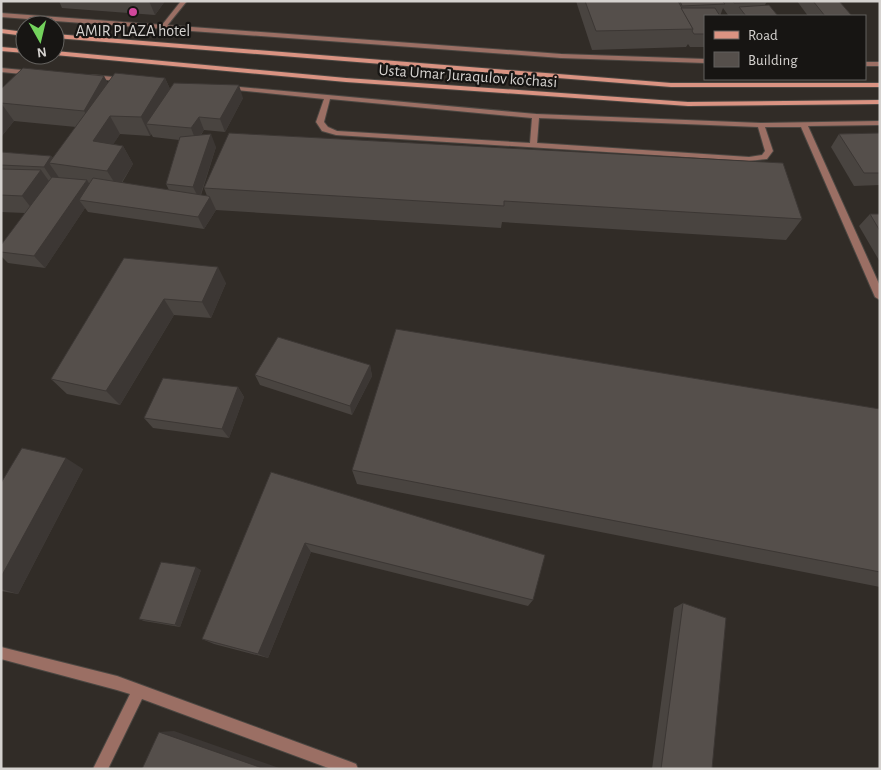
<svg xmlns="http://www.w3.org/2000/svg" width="881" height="770" font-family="'Alegreya Sans',sans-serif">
	<rect width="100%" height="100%" fill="#312c27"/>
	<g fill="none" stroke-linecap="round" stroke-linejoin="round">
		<g stroke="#4b4742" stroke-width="2">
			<g id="lane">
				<path d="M1 13 561 54 705 59V63L561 58 1 17Z"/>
				<rect x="865" y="62" width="15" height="4"/>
				<path d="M1 68 33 71 36 73 33 75 1 72Z"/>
				<path d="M92 75 125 78 128 80 125 82 90 78 89 77Z"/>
				<path d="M229 86 536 114 761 123 880 121V125L808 126 880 286V300L875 297 801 127H765L773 151 767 159 749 161 336 135 322 131 316 122 324 99 227 89V87ZM330 99 532 118 530 143 337 131 328 127 324 122ZM539 118 758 127 765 151 762 155 749 157 537 143Z"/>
			</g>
		</g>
		<g stroke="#4b4742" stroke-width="2">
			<g id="street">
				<path d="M181 1H187L166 27H162V25Z"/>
				<path d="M1 647 117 676 351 762 356 764 358 769H331L142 699 108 769H93L130 694 117 690 1 659Z"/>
			</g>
		</g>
		<g stroke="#4b4742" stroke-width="2">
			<g id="secondary">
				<path d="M1 29 25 32V36L1 33Z"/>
				<path d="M55 34 671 83H880V87H671L55 38Z"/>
				<path d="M1 47 25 49V53L1 51Z"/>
				<path d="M55 51 346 78 688 102 880 100V104L688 106 346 82 55 55Z"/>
			</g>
		</g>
		<use href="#lane" fill="#9b6f64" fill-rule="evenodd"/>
		<use href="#street" fill="#9b6f64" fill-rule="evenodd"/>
		<use href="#secondary" fill="#da9382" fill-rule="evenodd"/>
	</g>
	<g fill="#494440" fill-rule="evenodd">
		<path d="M59 1H165L155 15 62 8Z"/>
		<path d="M576 1H767L765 5 778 16H735V15H728L723 8 720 16H705V47H690L688 44 686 47 592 50Z"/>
		<path d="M797 1H839L852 16H808Z"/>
		<path d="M165 78 170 89 243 98 225 132 204 130 201 135 216 147 201 195 207 196 204 188 229 133 802 219 786 240 502 222 501 228 216 210 204 229 88 212 85 208 45 268 8 263 2 257 1 259V252L25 213 1 212V152L51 156 53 158 76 127 14 121 1 137V89L108 83ZM120 134 150 136 151 134 153 137 179 140 166 184 169 190 122 183 133 164 123 146 113 144Z"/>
		<path d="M880 133V185L854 186 831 147 839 134Z"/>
		<path d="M870 214H880V262L859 226Z"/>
		<path d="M124 258 226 283 211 318 174 315 120 405 67 394 51 379Z"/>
		<path d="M370 365 372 376 352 415 260 385 255 375Z"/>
		<path d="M238 387 244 397 229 438 153 428 144 418Z"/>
		<path d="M880 409V587L357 484 352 470Z"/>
		<path d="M83 469 18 594 1 591V483Z"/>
		<path d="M271 472 533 600 528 606 311 552 268 658 214 644 202 639Z"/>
		<path d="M201 570 180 627 144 621 139 619Z"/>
		<path d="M683 603 712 769H652L674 608Z"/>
	</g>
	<g fill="#3c3734">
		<path d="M149 1H165L155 15Z"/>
		<path d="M104 76 114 94 95 129 84 111Z"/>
		<path d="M165 78 173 96 146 124 151 134 150 136 141 117Z"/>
		<path d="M239 85 243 98 225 132 220 119Z"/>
		<path d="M1 103 14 121 1 137Z"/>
		<path d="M110 116 120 134 104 159 93 141Z"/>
		<path d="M199 117 204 130 196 141 191 128Z"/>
		<path d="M211 134 216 147 199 199 193 187Z"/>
		<path d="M123 146 133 164 118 188 107 171Z"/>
		<path d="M51 156 57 164 49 163 60 179 56 185 44 167Z"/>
		<path d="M41 170 54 188 36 214 22 196Z"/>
		<path d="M87 180 95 193 79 200 85 208 45 268 34 256Z"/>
		<path d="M210 197 216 210 204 229 198 217Z"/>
		<path d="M218 267 226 283 211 318 202 302Z"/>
		<path d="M164 299 174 315 120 405 106 391Z"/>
		<path d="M370 365 372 376 352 415 350 406Z"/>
		<path d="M238 387 244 397 229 438 222 429Z"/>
		<path d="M66 458 83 469 18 594 1 589V577Z"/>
		<path d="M305 543 311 552 268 658 258 654Z"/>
		<path d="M196 567 201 570 180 627 175 625Z"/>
		<path d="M174 731 282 769H265L159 732Z"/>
	</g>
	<g fill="#554f4b" stroke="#3c3734">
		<path d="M585 1H678L693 29 596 31Z"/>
		<path d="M680 1H722L725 4 682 6Z"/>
		<path d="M733 1H767V2L734 3Z"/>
		<path d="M813 1H839L852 16H825Z"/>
		<path d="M769 5 778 16H746L739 7Z"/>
		<path d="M681 8H715L720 16H705V34H694L692 31 693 29Z"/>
		<path d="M23 68 104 76 84 111 1 103V89Z"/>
		<path d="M115 73 165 78 141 117 110 116 93 141 123 146 107 171 49 163Z"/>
		<path d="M174 83 239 85 220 119 199 117 191 128 146 124Z"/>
		<path d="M229 133 783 163 802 219 504 201V206L204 188Z"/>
		<path d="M880 133V173H864L839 134Z"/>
		<path d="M211 134 193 187 166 184 180 137Z"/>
		<path d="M1 152 51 156 44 167 1 165Z"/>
		<path d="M1 169 41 170 22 196 1 195Z"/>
		<path d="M52 177 87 180 34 256 1 252V245Z"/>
		<path d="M93 178 208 196 210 197 198 217 79 200Z"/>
		<path d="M870 214H880V231Z"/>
		<path d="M124 258 218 267 202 302 164 299 106 391 51 379Z"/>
		<path d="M396 329 880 409V572L352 470Z"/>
		<path d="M278 337 370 365 350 406 255 375Z"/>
		<path d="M163 378 238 387 222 429 144 418Z"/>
		<path d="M22 448 66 458 1 577V483Z"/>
		<path d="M271 472 545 555 533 600 305 543 258 654 202 639Z"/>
		<path d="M161 562 196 567 175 625 139 619Z"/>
		<path d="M683 603 726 618 712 769H661Z"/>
		<path d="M159 732 265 769H142Z"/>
	</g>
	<circle fill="#d1479c" stroke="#171513" stroke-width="2" cx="133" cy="12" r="5"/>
	<g text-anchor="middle" stroke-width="4.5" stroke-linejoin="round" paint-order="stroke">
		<g font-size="16" fill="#d5d2cf" stroke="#171513">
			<text x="133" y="36">AMIR PLAZA hotel</text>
		</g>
		<g font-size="16" fill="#d5d2cf" stroke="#171513">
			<text transform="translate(468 75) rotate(4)" y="6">Usta Umar Juraqulov ko'chasi</text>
		</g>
	</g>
	<rect width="881" height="770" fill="none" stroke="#d5d2cf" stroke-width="5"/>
	<rect x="704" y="15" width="162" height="65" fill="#171513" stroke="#63615e"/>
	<rect x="714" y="31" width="25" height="8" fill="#da9382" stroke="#63615e"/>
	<text x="748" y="40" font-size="15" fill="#d5d2cf">Road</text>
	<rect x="714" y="52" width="25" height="15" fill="#554f4b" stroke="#63615e"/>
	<text x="748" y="65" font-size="15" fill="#d5d2cf">Building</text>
	<g transform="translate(40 40) rotate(172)"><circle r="24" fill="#171513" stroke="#63615e"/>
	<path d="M0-4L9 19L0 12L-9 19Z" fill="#73d25c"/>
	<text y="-8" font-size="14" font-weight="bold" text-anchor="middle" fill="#d5d2cf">N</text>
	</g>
</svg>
